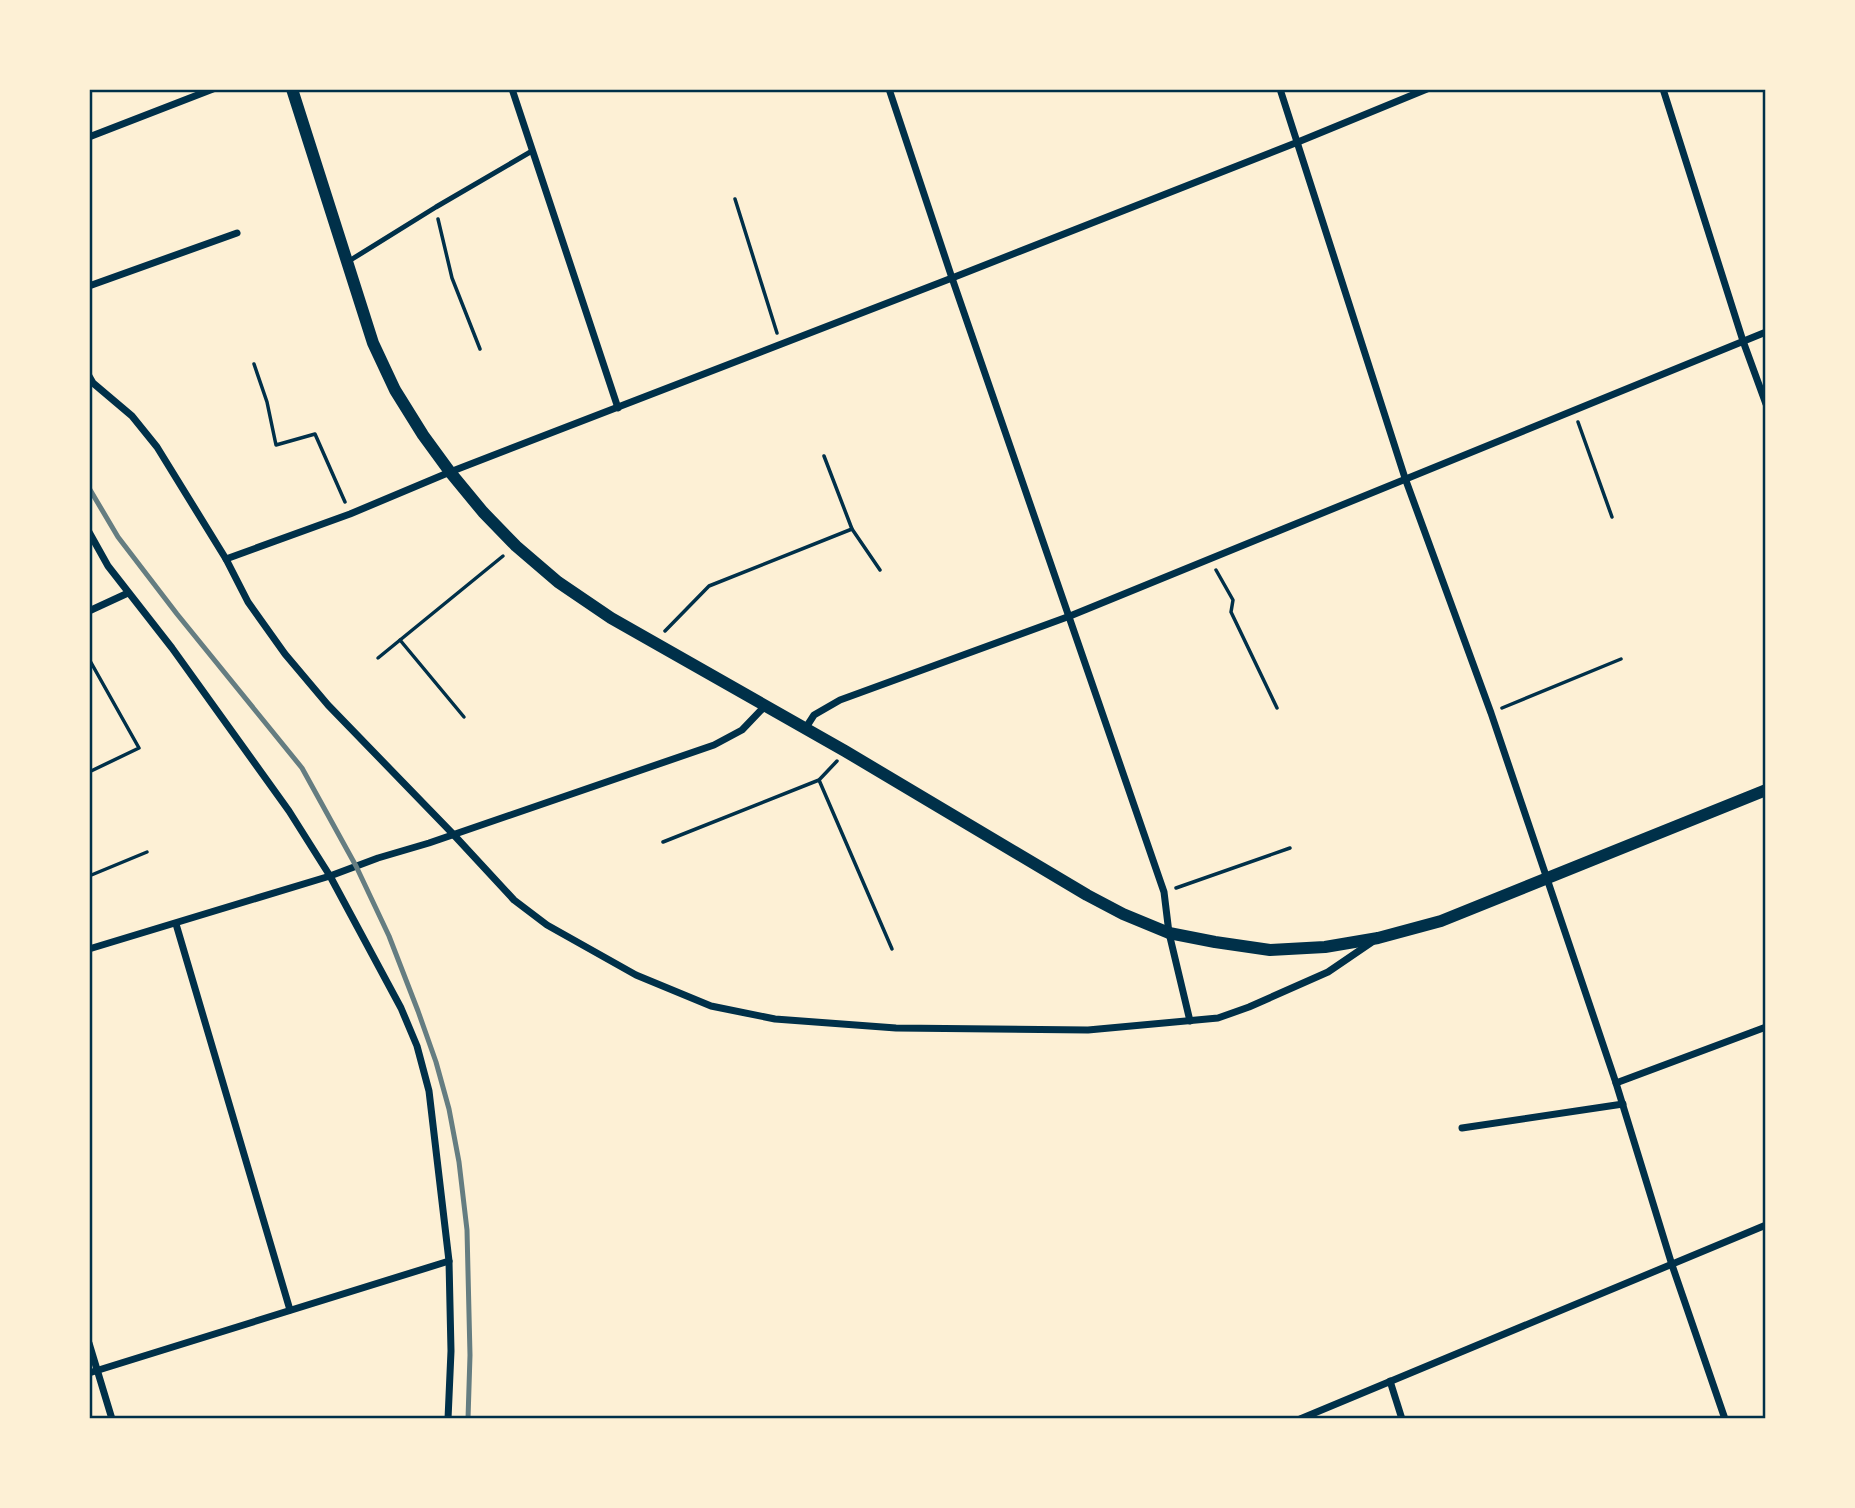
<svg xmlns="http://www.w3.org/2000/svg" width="1855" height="1508" font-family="'Noto Sans',sans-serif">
	<rect width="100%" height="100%" fill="#fdf0d5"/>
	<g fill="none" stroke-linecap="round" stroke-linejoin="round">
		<g stroke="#003049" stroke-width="3.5">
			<path d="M735 199 777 333"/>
			<path d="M438 219 452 278 480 349"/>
			<path d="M254 364 267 402 276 445 315 434 345 502"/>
			<path d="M1578 422 1612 517"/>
			<path d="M824 456 852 529 880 570"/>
			<path d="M1216 570 1233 600 1231 612 1277 708"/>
			<path d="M665 631 709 586 852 529"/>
			<path d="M400 640 464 717"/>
			<path d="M378 658 503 556"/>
			<path d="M89 659 139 748 89 772"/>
			<path d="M1502 708 1621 659"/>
			<path d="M819 780 892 949"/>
			<path d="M663 842 819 780 837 761"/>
			<path d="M89 876 147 852"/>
			<path d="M1176 888 1290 848"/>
		</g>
		<path stroke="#003049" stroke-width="5" d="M349 261 436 207 532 151"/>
		<g stroke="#003049" stroke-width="7">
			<path d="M512 89 618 408"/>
			<path d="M889 89 952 278 1164 892 1169 933 1190 1021"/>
			<path d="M1280 89 1405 478 1491 713 1616 1083 1672 1265 1725 1419"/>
			<path d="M1663 89 1743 341 1766 404"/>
			<path d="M89 137 213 89"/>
			<path d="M89 286 237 233"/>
			<path d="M89 376 93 383 132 416 157 447 226 559 248 602 285 654 328 705 453 834 514 900 547 925 636 975 711 1006 775 1019 896 1028 1088 1030 1218 1018 1249 1007 1328 972 1372 942"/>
			<path d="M89 532 108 566 172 648 289 811 330 876 401 1008 417 1046 429 1091 449 1261 451 1351 448 1419"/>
			<path d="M226 559 350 514 450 472 952 278 1298 142 1427 89"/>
			<path d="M89 611 128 593"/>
			<path d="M805 729 814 715 840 700 1070 616 1766 332"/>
			<path d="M176 924 290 1310"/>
			<path d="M89 949 330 876 378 858 429 843 714 745 742 730 765 706"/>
			<path d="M1616 1083 1766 1027"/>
			<path d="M1462 1128 1623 1104"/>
			<path d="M89 1343 112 1419"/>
			<path d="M89 1373 449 1261"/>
			<path d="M1390 1381 1402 1419"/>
			<path d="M1300 1419 1766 1225"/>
		</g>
		<path stroke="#003049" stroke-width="12" d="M292 89 373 343 395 390 423 435 450 472 483 512 516 546 558 582 611 618 845 751 1087 895 1123 914 1169 933 1215 942 1270 950 1325 947 1378 938 1441 921 1766 790"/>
		<path stroke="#657d81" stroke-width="5" d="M89 488 118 537 177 614 302 768 356 866 389 936 418 1011 436 1062 449 1109 459 1162 467 1230 470 1355 468 1419"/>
	</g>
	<rect width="1855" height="1508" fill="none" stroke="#fdf0d5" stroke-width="182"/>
	<rect x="91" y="91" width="1673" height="1326" fill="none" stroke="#003049" stroke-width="2.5"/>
</svg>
